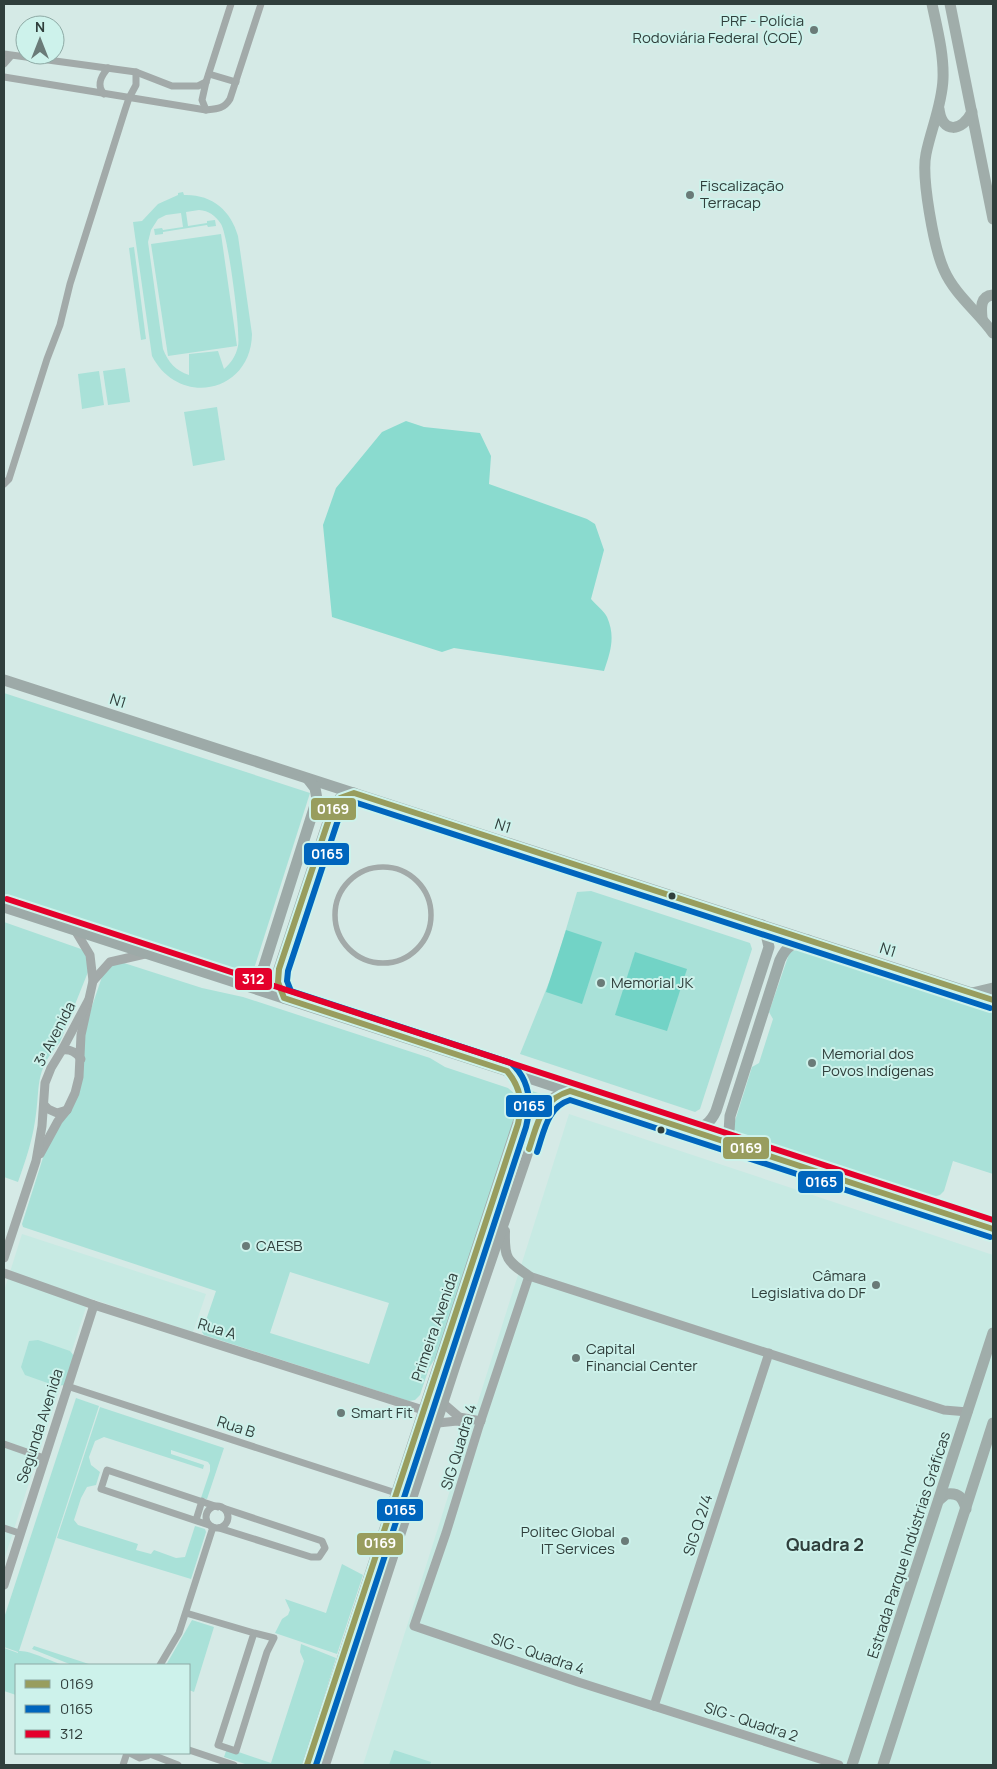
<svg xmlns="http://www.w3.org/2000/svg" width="997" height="1769" font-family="Manrope,sans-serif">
	<rect width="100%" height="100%" fill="#d5eae6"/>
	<g fill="#c7eae3">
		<path d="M569 1114 993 1255V1765H363Z"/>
		<path d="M22 1234 206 1294 193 1332 89 1298 4 1560V1291Z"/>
	</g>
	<g fill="#a9e1d8" fill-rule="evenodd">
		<path d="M183 192 184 195C211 194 231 210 238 236L252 334C251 393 179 408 152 356L133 222 142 221 158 204 178 195V193ZM199 210C209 211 215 215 221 224 228 235 241 333 238 346 236 356 231 363 224 369L218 351 189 354V375C176 371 168 362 163 349L148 242 151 230 158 219 166 215 181 213 183 227 163 230 162 228 154 229 155 235 163 234V232L207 225 208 227 216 226 215 220 207 221V223L188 226 186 212Z"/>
		<path d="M221 234 237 346 168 356 151 244Z"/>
		<path d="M134 247 146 339 141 340 129 248Z"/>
		<path d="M125 368 130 402 108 405 103 371Z"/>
		<path d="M99 371 104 405 82 409 78 374Z"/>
		<path d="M217 407 225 460 193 466 184 412Z"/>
		<path d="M4 693 310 793 252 975 4 894Z"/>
		<path d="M591 891 750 943 752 949 700 1109 695 1112 520 1054 554 970 577 892Z"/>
		<path d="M4 922 81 949 84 951 90 967 60 1042C33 1073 41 1086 35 1121 32 1142 25 1162 18 1182L4 1177Z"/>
		<path d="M797 950 993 1013V1174L953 1161 944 1191 940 1195 933 1197 738 1133 734 1129V1124L752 1067 759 1063 773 1019 769 1012 789 954 792 951Z"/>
		<path d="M124 963 202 988 243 997 430 1058 445 1067 508 1088 516 1095 517 1109 438 1354 429 1368 420 1395 415 1400 409 1401 204 1335 202 1332 216 1291 23 1227 22 1224 47 1145 83 1078 84 1039 90 1012 104 971 108 966ZM290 1272 389 1303 369 1364 270 1333Z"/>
		<path d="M532 1091 541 1094 456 1352 448 1348Z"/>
		<path d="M38 1340 70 1351 74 1356 64 1385 56 1386 25 1375 21 1367 29 1341Z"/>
		<path d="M445 1358 449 1360V1361L440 1391 436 1413 418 1466H416L414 1464 424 1433 427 1411Z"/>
		<path d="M76 1398 99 1406 19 1651C30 1650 52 1662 64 1665H16V1695L4 1691V1648L18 1653V1652L4 1647V1618Z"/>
		<path d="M100 1407 224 1448 207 1499 201 1498 210 1471V1465L208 1462 171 1450V1454L204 1465 203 1469 104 1437 95 1441 89 1457 91 1465 100 1472 96 1485 87 1487 81 1498 74 1520 78 1525 138 1544 136 1550 151 1554 154 1550 176 1558 185 1557 195 1526 205 1529 206 1532 191 1579 57 1538Z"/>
		<path d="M407 1474 416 1477 330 1739 321 1736Z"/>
		<path d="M342 1564 363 1575 337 1654 275 1633 282 1619 288 1615 290 1610 285 1599 326 1613Z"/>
		<path d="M192 1620 214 1627 194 1692 189 1690V1665H166Z"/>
		<path d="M301 1644 336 1658 304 1762 301 1765H248L224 1757 227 1748 271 1763 304 1661 300 1652Z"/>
		<path d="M34 1646 92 1665H72L32 1649Z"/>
		<path d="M394 1750 431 1762 430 1765H389Z"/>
	</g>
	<path fill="#8adbcf" d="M406 421 424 427 480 433 491 456 489 484 587 519 595 524 604 550 591 599C596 605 604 611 607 617 616 637 610 653 604 671L454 648 442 652 332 617 323 525 336 488 382 432Z"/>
	<g fill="#72d3c6">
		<path d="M566 930 602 942 582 1004 546 992Z"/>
		<path d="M635 952 687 969 667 1031 615 1015Z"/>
	</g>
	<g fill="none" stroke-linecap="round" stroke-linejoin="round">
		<circle stroke="#a2aaa9" stroke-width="5.5" cx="383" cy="915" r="48"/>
		<g stroke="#a2aaa9" stroke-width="7">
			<path d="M4 54 136 72 172 86H198L206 82"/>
			<path d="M4 64 11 56"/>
			<path d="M209 74 236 82"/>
			<path d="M4 77 206 110C217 109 224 109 230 99L261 4"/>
			<path d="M104 94C96 85 101 76 108 68"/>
			<path d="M206 110 202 100 206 82 231 4"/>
			<path d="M4 484 9 479 47 359 60 325 70 284 125 110 129 98 136 85V72"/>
			<path d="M67 1386 396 1493"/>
			<path d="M4 1444 44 1458"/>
			<circle cx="217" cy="1517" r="11"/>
			<path d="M196 1520 202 1501"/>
			<path d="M209 1525 101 1489 107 1470 218 1507"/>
			<path d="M4 1528 19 1533"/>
			<path d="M219 1528 311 1557H319L325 1548 322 1541 223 1508"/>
			<path d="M186 1613 254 1633 274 1638 267 1652 236 1751 218 1745 254 1633"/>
			<path d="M160 1665 179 1633 213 1527"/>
			<path d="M189 1750 234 1765"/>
			<path d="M130 1753 140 1758 147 1756 152 1753"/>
			<path d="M150 1754 178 1765"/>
			<path d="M123 1765 127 1753"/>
		</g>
		<g stroke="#a2aaa9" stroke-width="9">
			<path d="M93 981 110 962 145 954"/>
			<path d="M62 1050C71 1049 76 1052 81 1059"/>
			<path d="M44 1105 48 1109 57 1113 67 1110"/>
			<path d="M40 1154 58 1121 67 1110 75 1093 79 1077 81 1035 93 981 90 955 75 930"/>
			<path d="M4 1258 36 1161 42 1126 45 1083 51 1068 62 1050 88 1001"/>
			<path d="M4 1273 94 1305 423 1410"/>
			<path d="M444 1404 459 1417 481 1421"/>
			<path d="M438 1423 457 1421 465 1423"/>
			<path d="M4 1585 94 1305"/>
			<path d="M654 1706 769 1353"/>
			<path d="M839 1765 578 1682 414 1626 446 1533 479 1426 529 1276 944 1410 968 1412"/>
		</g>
		<g stroke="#9fa9a7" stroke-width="10">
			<path d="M505 1231C504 1259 507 1261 529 1276"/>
			<path d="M307 1765 521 1112C523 1095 518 1083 507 1071"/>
			<path d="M325 1765 457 1361 540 1118C546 1103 553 1094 570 1091"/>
		</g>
		<g stroke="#a0adaa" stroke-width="11">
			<path d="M932 4C937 28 944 54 943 79 942 105 931 129 926 154 921 177 934 248 944 270 955 295 978 312 993 333"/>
			<path d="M950 4 993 219"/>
			<path d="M939 109C942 134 962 132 972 112"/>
			<path d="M982 318C981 308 980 296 993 295"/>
			<path d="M972 993 993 988"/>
			<path d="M939 1500 946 1494C959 1492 963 1498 966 1509"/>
			<path d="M852 1765 993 1333"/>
			<path d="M883 1765 993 1423"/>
		</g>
		<g stroke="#9daaa8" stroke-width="11">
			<path d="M4 680 993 1000"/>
			<path d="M4 907 993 1229"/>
			<path d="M238 982C251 981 259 978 264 966L317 799 315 788 308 779"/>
			<path d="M284 998 278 982 279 969 331 813 340 798 354 793"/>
			<path d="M690 1130C704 1127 710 1124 716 1111L769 947 766 934 762 925"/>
			<path d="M735 1145 729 1132 730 1116 780 960C787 945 792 944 808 940"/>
		</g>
		<g stroke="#cdf2eb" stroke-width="10">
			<g id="bus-1">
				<path d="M529 1149C538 1123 540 1100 570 1091L993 1229"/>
				<path d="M307 1765 518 1124C523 1103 521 1088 507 1071L284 998 278 982 279 969 331 813 340 798 354 793 993 1000"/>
			</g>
		</g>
		<g stroke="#cdf2eb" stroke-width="10">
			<g id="bus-2">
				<path d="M537 1152C544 1132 547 1107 570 1100L990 1237"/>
				<path d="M316 1765 526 1127C532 1103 530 1080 511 1063L291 991 287 981 288 971 339 817 346 805 354 802 990 1008"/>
			</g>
		</g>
		<g stroke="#cdf2eb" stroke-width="10">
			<path id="bus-3" d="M7 899 993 1220"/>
		</g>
		<use href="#bus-1" stroke="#989d5e" stroke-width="6"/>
		<use href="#bus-2" stroke="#0065bd" stroke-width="6"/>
		<use href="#bus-3" stroke="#e4002b" stroke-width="6"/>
	</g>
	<g fill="#6a7b78" stroke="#cdf2eb" stroke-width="2">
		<circle cx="814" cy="30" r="5"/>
		<circle cx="690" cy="195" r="5"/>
		<circle cx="601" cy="983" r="5"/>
		<circle cx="812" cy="1063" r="5"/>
		<circle cx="246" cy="1246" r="5"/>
		<circle cx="876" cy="1285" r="5"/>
		<circle cx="576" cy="1358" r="5"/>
		<circle cx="341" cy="1413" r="5"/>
		<circle cx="625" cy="1541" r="5"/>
	</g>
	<g fill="#303f3c" stroke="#cdf2eb" stroke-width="2">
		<circle cx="672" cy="896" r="4.5"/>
		<circle cx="661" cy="1130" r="4.5"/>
	</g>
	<g text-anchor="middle" stroke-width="4" stroke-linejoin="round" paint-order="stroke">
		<g font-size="15" fill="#303f3c" stroke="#cdf2eb" text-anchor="start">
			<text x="804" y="26" text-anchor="end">PRF - Polícia<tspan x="804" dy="17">Rodoviária Federal (COE)</tspan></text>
			<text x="700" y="191">Fiscalização<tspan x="700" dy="17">Terracap</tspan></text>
			<text x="611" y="988">Memorial JK</text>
			<text x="822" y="1059">Memorial dos<tspan x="822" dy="17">Povos Indígenas</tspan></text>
			<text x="256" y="1251">CAESB</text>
			<text x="866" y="1281" text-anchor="end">Câmara<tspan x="866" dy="17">Legislativa do DF</tspan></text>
			<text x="586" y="1354">Capital<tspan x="586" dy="17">Financial Center</tspan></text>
			<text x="351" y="1418">Smart Fit</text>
			<text x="615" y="1537" text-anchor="end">Politec Global<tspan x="615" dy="17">IT Services</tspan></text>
		</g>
		<g font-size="15" fill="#303f3c" stroke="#cdf2eb">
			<text transform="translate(118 701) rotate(18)" y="5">N1</text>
			<text transform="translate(503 826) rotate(18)" y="5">N1</text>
			<text transform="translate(888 950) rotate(18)" y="5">N1</text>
			<text transform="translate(55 1034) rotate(-62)" y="5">3ª Avenida</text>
			<text transform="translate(435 1327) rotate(-71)" y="5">Primeira Avenida</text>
			<text transform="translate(217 1329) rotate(17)" y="5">Rua A</text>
			<text transform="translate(40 1426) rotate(-72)" y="5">Segunda Avenida</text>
			<text transform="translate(236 1427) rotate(18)" y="5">Rua B</text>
			<text transform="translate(459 1447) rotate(-73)" y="5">SIG Quadra 4</text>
			<text transform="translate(698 1525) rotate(-72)" y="5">SIG Q 2/4</text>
			<text transform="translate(909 1545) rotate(-72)" y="5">Estrada Parque Indústrias Gráficas</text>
			<text transform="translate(538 1654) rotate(19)" y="5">SIG - Quadra 4</text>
			<text transform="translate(751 1722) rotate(18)" y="5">SIG - Quadra 2</text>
		</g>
		<g font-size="18" font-weight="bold" fill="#303f3c" stroke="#cdf2eb">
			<text x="825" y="1551">Quadra 2</text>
		</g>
	</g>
	<g stroke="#cdf2eb" stroke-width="2">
		<rect x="310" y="797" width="47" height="24" rx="5" fill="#989d5e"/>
		<rect x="303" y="842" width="47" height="24" rx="5" fill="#0065bd"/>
		<rect x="234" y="967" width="39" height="24" rx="5" fill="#e4002b"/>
		<rect x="505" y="1094" width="48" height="24" rx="5" fill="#0065bd"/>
		<rect x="722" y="1136" width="48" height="24" rx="5" fill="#989d5e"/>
		<rect x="797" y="1170" width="47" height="24" rx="5" fill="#0065bd"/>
		<rect x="376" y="1498" width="48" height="24" rx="5" fill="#0065bd"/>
		<rect x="356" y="1532" width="48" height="24" rx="5" fill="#989d5e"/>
	</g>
	<g font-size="14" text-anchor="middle" font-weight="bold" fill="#fff">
		<text x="333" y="814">0169</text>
		<text x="327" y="859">0165</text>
		<text x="253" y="984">312</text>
		<text x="529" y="1111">0165</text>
		<text x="746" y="1153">0169</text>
		<text x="821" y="1187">0165</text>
		<text x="400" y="1515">0165</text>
		<text x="380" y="1548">0169</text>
	</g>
	<rect width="997" height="1769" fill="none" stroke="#303f3c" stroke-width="10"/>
	<rect x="15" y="1664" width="175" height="90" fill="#cdf2eb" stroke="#8eaaa5"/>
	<rect x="25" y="1680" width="25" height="8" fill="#989d5e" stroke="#8eaaa5"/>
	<text x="60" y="1689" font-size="15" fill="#303f3c">0169</text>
	<rect x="25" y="1705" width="25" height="8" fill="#0065bd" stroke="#8eaaa5"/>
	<text x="60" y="1714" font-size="15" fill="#303f3c">0165</text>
	<rect x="25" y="1730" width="25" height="8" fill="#e4002b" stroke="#8eaaa5"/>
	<text x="60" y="1739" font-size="15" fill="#303f3c">312</text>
	<g transform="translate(40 40)"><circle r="24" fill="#cdf2eb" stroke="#8eaaa5"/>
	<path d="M0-4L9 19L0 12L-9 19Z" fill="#6a7b78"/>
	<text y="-8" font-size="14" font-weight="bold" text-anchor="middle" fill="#303f3c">N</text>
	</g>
</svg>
